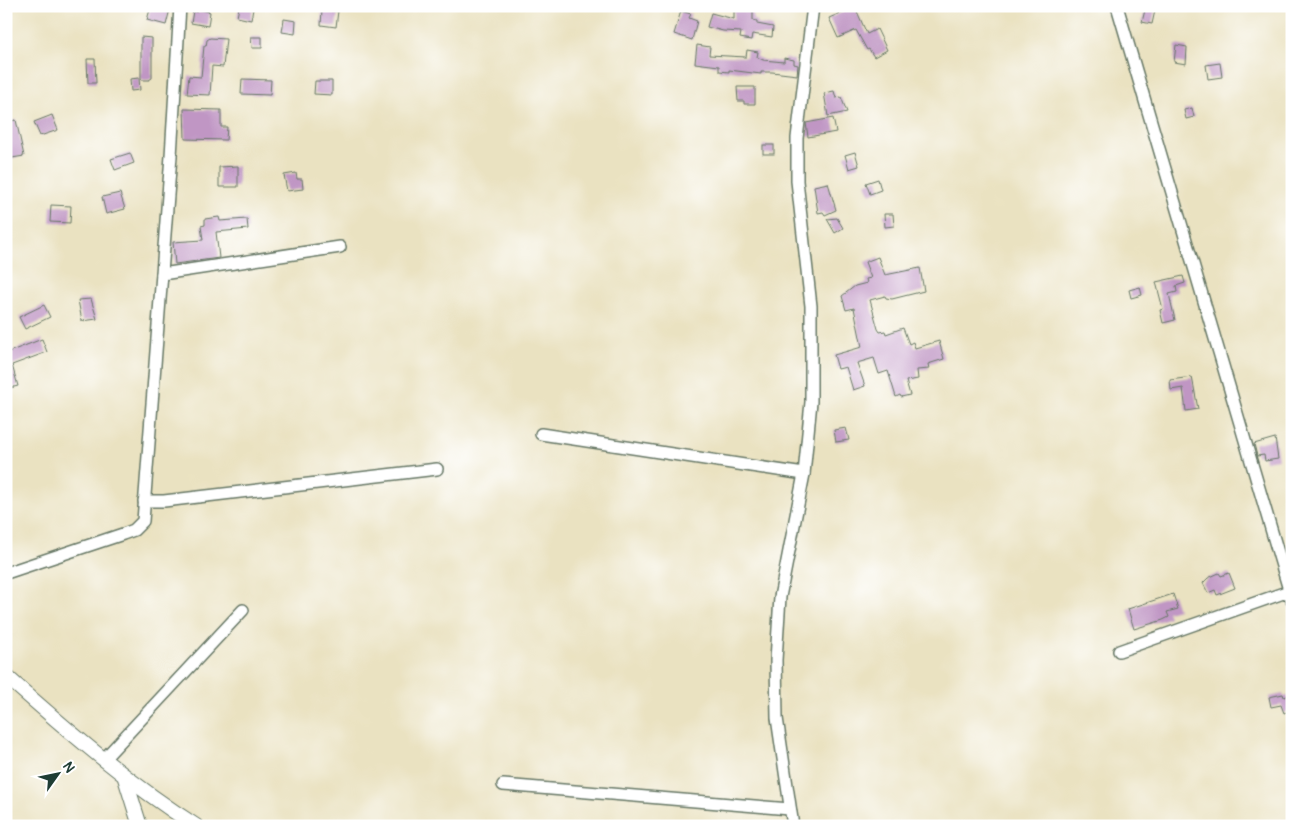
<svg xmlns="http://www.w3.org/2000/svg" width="1298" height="832" font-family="Pangolin,sans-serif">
	<rect width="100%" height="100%" fill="#fff"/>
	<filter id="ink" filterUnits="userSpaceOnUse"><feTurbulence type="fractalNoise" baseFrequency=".02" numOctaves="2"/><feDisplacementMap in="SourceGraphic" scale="10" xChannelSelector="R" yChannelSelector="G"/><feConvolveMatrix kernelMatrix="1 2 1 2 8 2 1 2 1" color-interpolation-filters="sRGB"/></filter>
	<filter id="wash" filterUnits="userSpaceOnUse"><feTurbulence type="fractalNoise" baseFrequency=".0096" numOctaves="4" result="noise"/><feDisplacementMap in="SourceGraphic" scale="20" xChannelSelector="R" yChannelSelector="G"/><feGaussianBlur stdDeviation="1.12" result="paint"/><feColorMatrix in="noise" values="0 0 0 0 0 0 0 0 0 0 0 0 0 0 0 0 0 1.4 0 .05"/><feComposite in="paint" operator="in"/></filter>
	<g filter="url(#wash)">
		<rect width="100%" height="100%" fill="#eae2c1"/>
		<g id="blocks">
			<g fill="#c096c4">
				<path d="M151 6 170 9 166 25 147 20Z"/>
				<path d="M734 6H753V20L757 21V24L773 27 772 37 752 34 751 40 740 38 741 32 723 31 707 27 711 13 734 19Z"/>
				<path d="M1146 6H1156L1152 24 1142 22Z"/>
				<path d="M239 7 253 9 251 20 237 17Z"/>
				<path d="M855 7 867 34 877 29 887 50 874 57 869 49 867 50 856 30 838 38 829 18Z"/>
				<path d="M197 9 210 12 208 26 191 23 193 11 197 12Z"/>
				<path d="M322 10 338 11 336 27 321 25Z"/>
				<path d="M681 11 691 14 689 18 697 21 692 40 674 34Z"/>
				<path d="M284 19 296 21 295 34 282 32Z"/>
				<path d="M141 37 152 38V78L149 80H141Z"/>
				<path d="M251 37H262V48H252Z"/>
				<path d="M210 38 226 39 223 67 212 66 210 95 187 94 189 76 201 77 204 46H206L207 40Z"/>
				<path d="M697 45 710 47 709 55 746 57 747 50 758 52 757 57 763 60 784 62V58L794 60V64L798 65 797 75 772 72H761V74L729 70V72L719 71V66L695 63Z"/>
				<path d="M1176 45 1187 47 1186 64 1174 62Z"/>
				<path d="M87 59H95L96 83H88Z"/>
				<path d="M1220 63 1222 77 1208 79 1206 65Z"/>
				<path d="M139 78 140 90 131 91 130 79Z"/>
				<path d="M242 79 271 80 270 95 241 94Z"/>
				<path d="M315 81H332V95L314 94Z"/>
				<path d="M737 87H755V104H744V101H738Z"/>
				<path d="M834 91 836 98 841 97 847 112 828 116 824 93Z"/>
				<path d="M1192 108 1194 117 1186 119 1184 110Z"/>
				<path d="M184 109 221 110V127H227L226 140 185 139Z"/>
				<path d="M52 115 58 130 40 136 34 122Z"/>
				<path d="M833 118 836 132 808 137 806 123Z"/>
				<path d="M16 120 24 156 6 159V122Z"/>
				<rect x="763" y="145" width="11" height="9"/>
				<path d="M855 152 859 166 849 169 845 155Z"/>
				<path d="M130 153 134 163 115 170 111 159Z"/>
				<path d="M238 166V187H219V167Z"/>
				<path d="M296 173 297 179H302L303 189 287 191 284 175Z"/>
				<path d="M878 179 881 190 870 194 866 183Z"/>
				<path d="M828 183 836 210 825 215 823 212 818 213 814 186Z"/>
				<path d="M120 193 125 209 106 214 102 197Z"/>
				<path d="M51 205 71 206 70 223 50 222Z"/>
				<path d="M884 214H893L894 226 885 227Z"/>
				<path d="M219 217 220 221 247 219 248 229 216 232 219 258 175 264 173 242 203 240 201 226 205 225V219Z"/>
				<path d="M837 218 843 228 835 233 827 219Z"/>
				<path d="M878 257 885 275 920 268 924 291 892 299 886 298 885 296 870 300 878 329 880 332 885 331 886 334 903 328 909 344 913 342 915 348 939 341 944 359 928 364 929 369 917 370 918 379 906 381 910 395 901 397 900 395 896 397 888 371 879 374 874 358 857 363 865 386 853 390 846 367 838 369 834 355 862 347 854 308 846 310 842 296 855 286 867 283 866 279 871 278 865 262Z"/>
				<path d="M1183 276 1185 283 1176 286 1177 292 1169 294 1175 320 1163 323 1160 310 1163 309 1156 282Z"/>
				<path d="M1140 287 1142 295 1131 298 1129 290Z"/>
				<path d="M91 299 97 319 82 321 78 300Z"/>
				<path d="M44 305 50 317 25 329 19 317Z"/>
				<path d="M42 339 47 352 12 365 18 386 6 389V353Z"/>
				<path d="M1192 377 1198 409 1186 411 1183 388 1171 390 1170 380Z"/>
				<path d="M846 428 849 440 836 442 834 430Z"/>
				<path d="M1275 438 1278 459 1265 461 1264 455 1257 456 1254 444Z"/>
				<path d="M1219 573 1221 576 1229 573 1235 588 1217 595 1215 590 1208 593 1203 583 1208 578Z"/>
				<path d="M1173 594 1178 609 1167 612 1169 617 1163 620 1134 629 1128 609Z"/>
				<path d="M1283 694 1284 697 1290 695 1292 701V710L1284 713 1281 705 1271 707 1269 697Z"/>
			</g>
		</g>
	</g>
	<g filter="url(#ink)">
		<use href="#blocks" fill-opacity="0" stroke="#667765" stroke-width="1"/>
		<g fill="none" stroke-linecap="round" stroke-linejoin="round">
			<g stroke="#667765" stroke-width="14">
				<g id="minor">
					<path d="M1117 6 1292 600"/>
					<path d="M162 274 340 247"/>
					<path d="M541 434 804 474"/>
					<path d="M144 501H164L437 469"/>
					<path d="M6 573 123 534 134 530 143 521 171 156 180 6"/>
					<path d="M1119 651 1289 591"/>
					<path d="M103 760 243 610"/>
					<path d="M503 785 790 809"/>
					<path d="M793 826 777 718 776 660 780 597 804 474 811 402V306L797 181V138L813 6"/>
				</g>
			</g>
			<g stroke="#667765" stroke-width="16">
				<g id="tertiary">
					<path d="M6 676C67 730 127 782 196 826"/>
					<path d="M125 778 140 826"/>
				</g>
			</g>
			<use href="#minor" stroke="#fff" stroke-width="11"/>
			<use href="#tertiary" stroke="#fff" stroke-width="14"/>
		</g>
	</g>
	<rect width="1298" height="832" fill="none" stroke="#fff" stroke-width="25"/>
	<g transform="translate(58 774) rotate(57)" stroke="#ffffff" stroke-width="4" paint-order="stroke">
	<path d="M0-4L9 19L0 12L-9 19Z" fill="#1f3d34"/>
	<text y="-8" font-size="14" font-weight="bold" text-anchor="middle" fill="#1f3d34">N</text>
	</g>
</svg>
